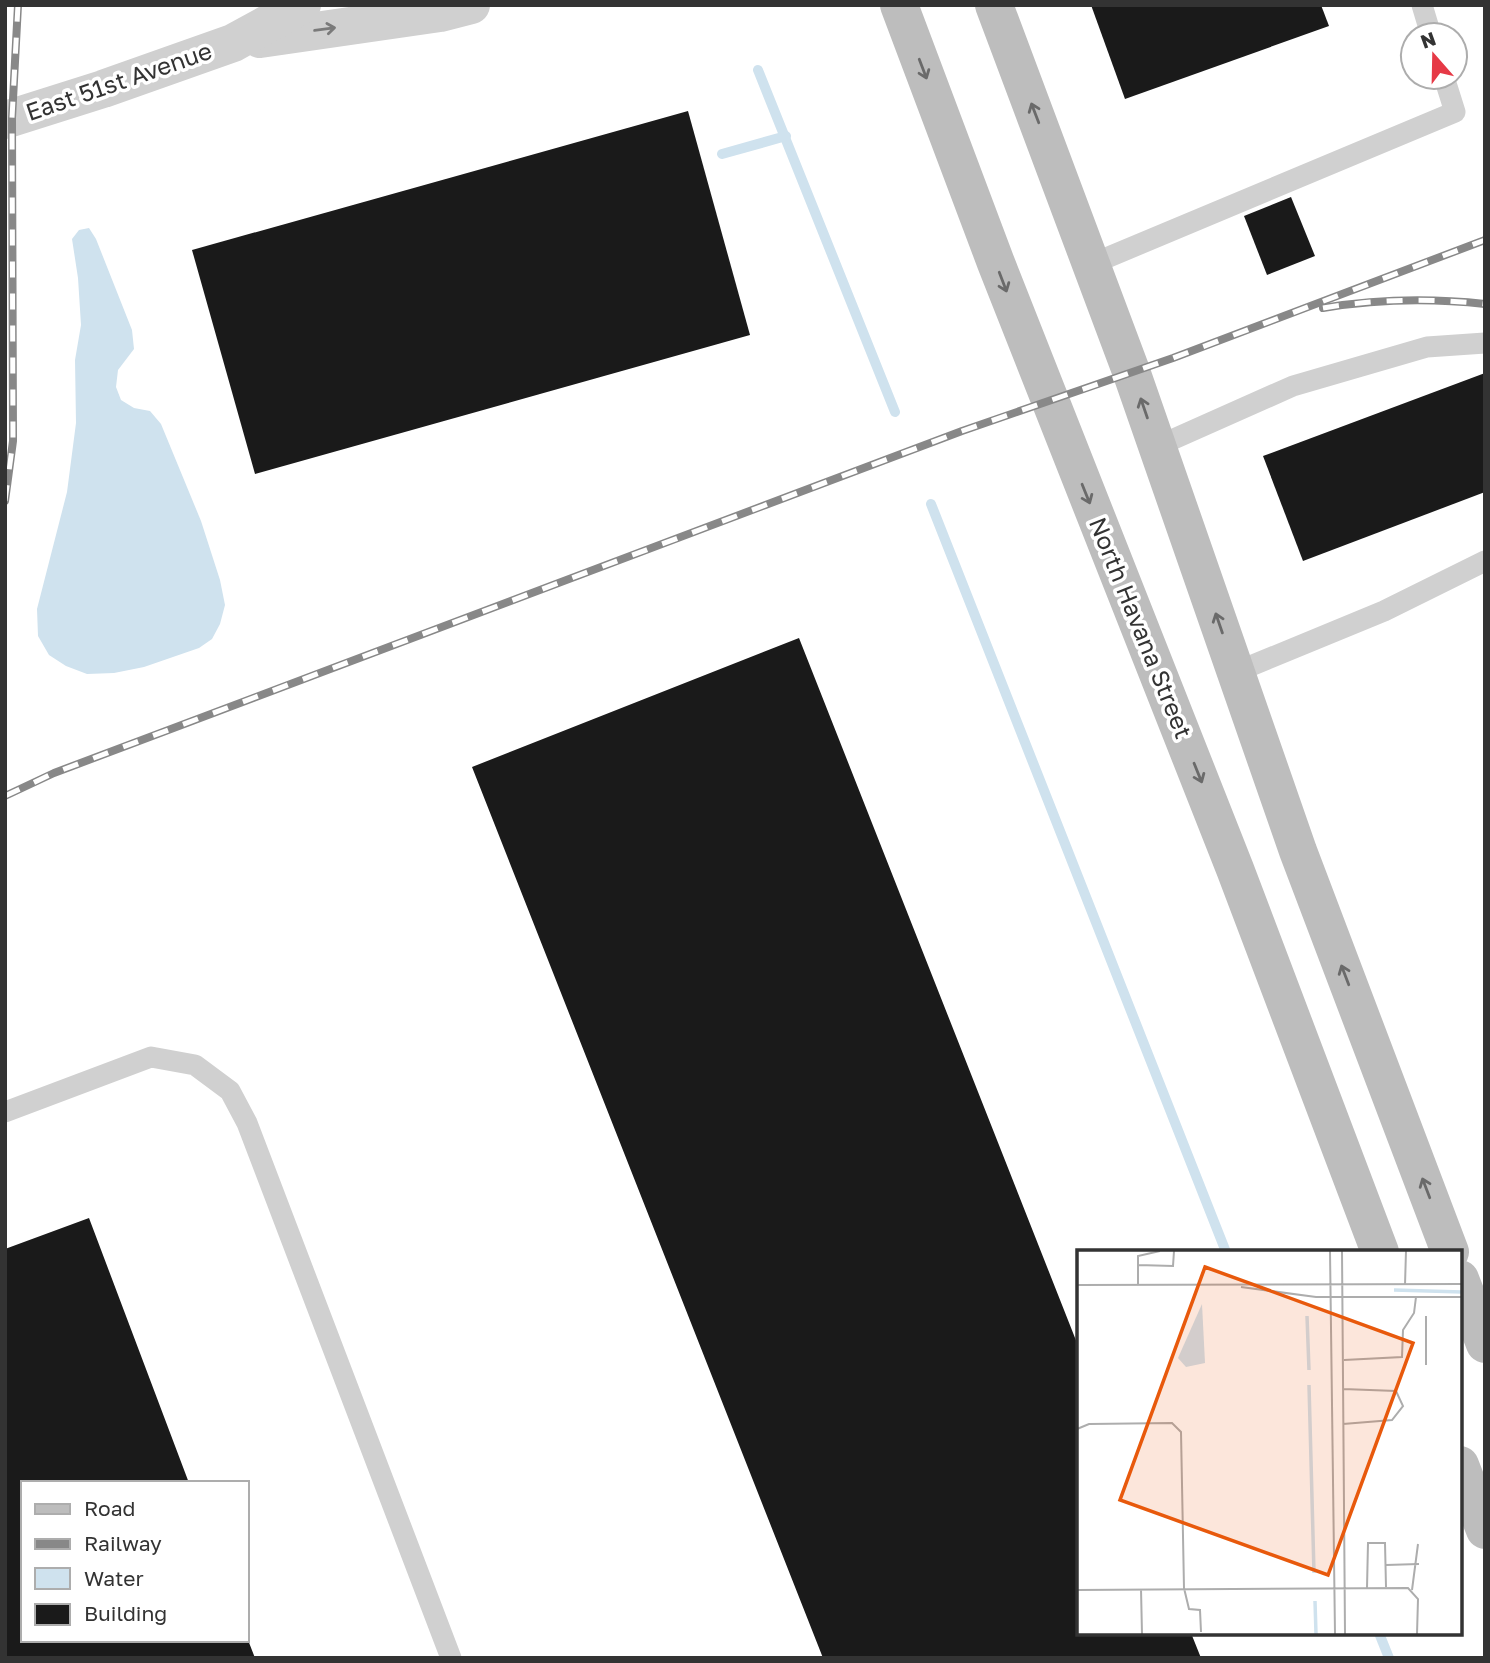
<svg xmlns="http://www.w3.org/2000/svg" width="1490" height="1663" font-family="'Golos Text',sans-serif">
	<rect width="100%" height="100%" fill="#fff"/>
	<path fill="#cfe2ee" d="M89 228 96 239 132 330 134 349 118 370 116 387 121 400 134 408 150 411 161 424 201 521 220 580 225 605 220 624 212 639 199 648 144 667 114 673 87 674 66 666 49 655 38 636 37 609 67 492 76 423 75 360 81 325 78 278 72 239 79 230Z"/>
	<g fill="none" stroke-linecap="round" stroke-linejoin="round">
		<g stroke="#cfe2ee" stroke-width="10">
			<path d="M758 70 895 412"/>
			<path d="M722 154 786 136"/>
			<path d="M931 504 1226 1252"/>
			<path d="M1379 1633 1389 1658"/>
		</g>
	</g>
	<g fill="#1a1a1a">
		<path d="M1091 5H1321L1329 26 1125 99Z"/>
		<path d="M688 111 750 335 255 474 192 250Z"/>
		<path d="M1291 197 1315 256 1267 275 1244 216Z"/>
		<path d="M1485 373V492L1303 561 1263 456Z"/>
		<path d="M799 638 1079 1348V1633H1191L1201 1658H823L472 767Z"/>
		<path d="M89 1218 189 1483H23V1640H248L255 1658H5V1249Z"/>
	</g>
	<g fill="none" stroke-linecap="round" stroke-linejoin="round">
		<g stroke="#d0d0d0" stroke-width="21">
			<path d="M1422 5 1431 35"/>
			<path d="M1092 264 1455 112 1444 77"/>
			<path d="M1158 446 1293 386 1427 347 1485 343"/>
			<path d="M1236 672 1384 611 1485 561"/>
			<path d="M5 1112 151 1057 195 1065 230 1091 247 1123 451 1658"/>
		</g>
		<g stroke="#d0d0d0" stroke-width="38">
			<path d="M260 39 440 13 471 5"/>
			<path d="M5 120 103 89 233 43 302 5"/>
		</g>
		<g stroke="#bdbdbd" stroke-width="38">
			<path d="M899 5 996 263 1235 869 1380 1252"/>
			<path d="M994 5 1131 371 1298 851 1450 1252"/>
			<path d="M1460 1279 1485 1344"/>
			<path d="M1460 1465 1485 1530"/>
		</g>
		<g stroke="#888" stroke-width="8">
			<g id="rail">
				<path d="M1323 308C1377 299 1430 298 1485 304"/>
				<path d="M5 501 13 441 12 118 18 5"/>
				<path d="M5 796 54 773 962 431 1173 358 1485 240"/>
			</g>
		</g>
		<use href="#rail" stroke="#fff" stroke-width="5" stroke-dasharray="16" stroke-linecap="butt"/>
	</g>
	<defs><path id="oneway-shaft" d="M-6 0H5M1.5-3L5.5 0L1.5 3" fill="none" stroke-width="1.6" stroke-linecap="round" stroke-linejoin="round" transform="scale(1.75)"/></defs>
	<use stroke="#7a7a7a" href="#oneway-shaft" transform="translate(325 29) rotate(-8)"/>
	<g stroke="#6a6a6a">
		<use href="#oneway-shaft" transform="translate(923 69) rotate(69)"/>
		<use href="#oneway-shaft" transform="translate(1035 113) rotate(-111)"/>
		<use href="#oneway-shaft" transform="translate(1003 282) rotate(69)"/>
		<use href="#oneway-shaft" transform="translate(1144 408) rotate(-109)"/>
		<use href="#oneway-shaft" transform="translate(1086 494) rotate(68)"/>
		<use href="#oneway-shaft" transform="translate(1219 623) rotate(-109)"/>
		<use href="#oneway-shaft" transform="translate(1198 773) rotate(68)"/>
		<use href="#oneway-shaft" transform="translate(1345 975) rotate(-111)"/>
		<use href="#oneway-shaft" transform="translate(1426 1188) rotate(-111)"/>
	</g>
	<g text-anchor="middle" stroke-width="7" stroke-linejoin="round" paint-order="stroke">
		<g font-size="24" fill="#333" stroke="#fff">
			<text transform="translate(119 82) rotate(-19)" y="8">East 51st Avenue</text>
			<text transform="translate(1140 628) rotate(68)" y="8">North Havana Street</text>
		</g>
	</g>
	<g transform="translate(1077 1250)">
		<rect width="385" height="385" fill="#fff"/>
		<path d="M125 54 128 113 109 117 101 108Z" fill="#cfe2ee"/>
		<path fill="none" stroke="#cfe2ee" stroke-width="3.5" d="M317 40 385 42M230 66 232 120M232 135 237 323M238 351 239 384"/>
		<path fill="none" stroke="#adadad" stroke-width="2" d="M253 1 258 384M265 1 268 384M61 15 96 16 97 1M0 35 385 34M61 35V6L83 1M328 35 329 1M164 37 239 47H385M349 66V115M267 110 325 107 326 80 337 63 339 47M266 174 315 170 326 156 319 141 266 139M0 179 12 174 95 173 104 182 107 338 112 359 123 360 124 382M309 315 342 314M290 338 291 293H308L309 337M64 339 65 384M0 340 331 338 341 349 340 384M335 340 341 294"/>
		<path fill="#e8590c" fill-opacity="0.15" stroke="#e8590c" stroke-width="3.5" d="M128 17 336 93 251 325 43 250Z"/>
		<rect width="385" height="385" fill="none" stroke="#333" stroke-width="3.5"/>
	</g>
	<rect width="1490" height="1663" fill="none" stroke="#333333" stroke-width="14"/>
	<rect x="21" y="1481" width="228" height="161" fill="#ffffff" stroke="#adadad" stroke-width="2"/>
	<rect x="35" y="1504" width="35" height="10" fill="#bdbdbd" stroke="#adadad" stroke-width="2"/>
	<text x="84" y="1516" font-size="21" fill="#333333">Road</text>
	<rect x="35" y="1539" width="35" height="10" fill="#888888" stroke="#adadad" stroke-width="2"/>
	<text x="84" y="1551" font-size="21" fill="#333333">Railway</text>
	<rect x="35" y="1568" width="35" height="21" fill="#cfe2ee" stroke="#adadad" stroke-width="2"/>
	<text x="84" y="1586" font-size="21" fill="#333333">Water</text>
	<rect x="35" y="1604" width="35" height="21" fill="#1a1a1a" stroke="#adadad" stroke-width="2"/>
	<text x="84" y="1621" font-size="21" fill="#333333">Building</text>
	<g transform="translate(1434 56) rotate(340)"><circle r="33" fill="#ffffff" stroke="#adadad" stroke-width="2"/>
	<path d="M0-5L12 26L0 18L-12 26Z" fill="#e63946"/>
	<text y="-10" font-size="19" font-weight="bold" text-anchor="middle" fill="#333333">N</text>
	</g>
</svg>
